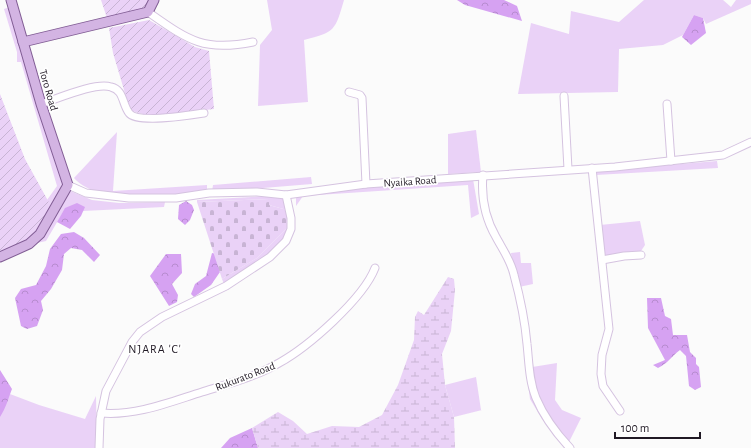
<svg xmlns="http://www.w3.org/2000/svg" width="751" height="448" font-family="'Alegreya Sans',sans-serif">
	<defs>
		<pattern id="forest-crowns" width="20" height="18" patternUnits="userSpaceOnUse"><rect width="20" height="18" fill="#d6a2f2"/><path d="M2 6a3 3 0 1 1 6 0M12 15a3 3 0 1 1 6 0" fill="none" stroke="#b78bcf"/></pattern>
		<pattern id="wetland-marsh" width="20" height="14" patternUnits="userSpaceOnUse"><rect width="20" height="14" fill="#ead2f7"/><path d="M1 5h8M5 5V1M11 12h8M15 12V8" fill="none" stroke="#c8b4d4"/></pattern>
		<pattern id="cemetery-stones" width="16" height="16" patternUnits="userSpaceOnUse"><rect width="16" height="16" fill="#ead2f7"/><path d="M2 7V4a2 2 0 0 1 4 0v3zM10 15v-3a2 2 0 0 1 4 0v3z" fill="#c8b4d4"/></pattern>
		<pattern id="garden-furrows" width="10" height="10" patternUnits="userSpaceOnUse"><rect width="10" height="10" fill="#ead2f7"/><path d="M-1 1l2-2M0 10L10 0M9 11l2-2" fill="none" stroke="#c8b4d4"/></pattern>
	</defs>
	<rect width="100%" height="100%" fill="#fbfbfb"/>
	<g fill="#ead2f7">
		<path d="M267 0H344C335 31 335 32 304 40L308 102 258 106 260 45 272 30Z"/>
		<path d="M644 0H723L731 7 736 0H751V4L706 24 703 18 694 15 683 35 663 45 619 49 618 92 518 94 531 23 569 34 571 11 619 22Z"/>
		<path d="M10 7 61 172 62 185 52 208 47 200 57 186 21 62H17V52L4 9Z"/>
		<path d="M476 130 481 172 448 174V134Z"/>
		<path d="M117 132 113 191 207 185V193C172 196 99 206 74 178Z"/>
		<path d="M717 161 718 168 596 175 597 171Z"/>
		<path d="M311 177 312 184 212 192 213 185Z"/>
		<path d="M473 179 479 214 471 218 468 185 303 196 296 206V194Z"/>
		<path d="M70 191 92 200 119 203 165 202 164 207 63 212 46 241 37 243Z"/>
		<path d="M288 195 287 210 269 205V199L197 202V200Z"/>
		<path d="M640 221 645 245 639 254 603 258 600 225Z"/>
		<path d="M288 227 289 232 265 259 224 284 222 279 257 258Z"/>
		<path d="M520 252 521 263H531L533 284 519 287 520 316 511 253Z"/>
		<path d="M557 363 555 400 562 410 581 418 566 448 542 419 530 399 526 368Z"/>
		<path d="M476 377 481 410H482L454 417 445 385Z"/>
		<path d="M10 394 39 405 85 419 96 396 97 448H0V404Z"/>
	</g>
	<g fill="url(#forest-crowns)">
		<path d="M457 0H504L517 6 522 21 465 5Z"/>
		<path d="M694 15 703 18 706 33 691 45 682 37Z"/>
		<path d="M186 201 192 205 194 210 190 220 185 225 178 219 179 205Z"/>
		<path d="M77 203 85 207 81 216 70 229 57 222 65 208Z"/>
		<path d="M74 232 84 238 100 255 94 262 82 250 71 248 64 254 62 270 51 289 41 301 43 310 37 326 27 329 21 326 15 298 21 289 36 285 46 266 50 249 61 234Z"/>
		<path d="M212 253 217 254 220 272 211 285 194 297 191 294 195 284 206 276Z"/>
		<path d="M166 254H181L182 273 172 284 178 295 177 302 169 306 150 276Z"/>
		<path d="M647 298H661L665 316 671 319 673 335H687L690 352 696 358V364L699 367 701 387 695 390 689 386 686 356 680 350C672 356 667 364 658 368L653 365 665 360 648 328Z"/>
		<path d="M0 370 12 389C8 399 6 408 0 417Z"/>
		<path d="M252 428 258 448H221L230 438Z"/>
	</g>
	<path fill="url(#wetland-marsh)" d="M448 277 454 279 455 290 451 331 442 354 445 385 454 417 455 448H258L252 428 278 412 293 421 307 434 332 426 359 427 382 415 398 385 414 340 415 317 418 311 424 315Z"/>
	<path fill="url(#cemetery-stones)" d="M269 199V205L287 210 288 227 257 258 222 279 197 202Z"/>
	<g fill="url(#garden-furrows)">
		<path d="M101 0H151L146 8 107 18Z"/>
		<path d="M149 20 195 47 209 51 214 109C186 112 156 121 130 110L113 53 109 28Z"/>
		<path d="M0 94 25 159 52 208 34 237 0 254Z"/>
	</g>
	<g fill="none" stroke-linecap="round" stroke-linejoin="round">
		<g stroke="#d5c3e0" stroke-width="9">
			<g id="minor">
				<path d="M148 12C188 40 203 52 253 42"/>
				<path d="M349 92 360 95 362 98 366 184"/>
				<path d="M564 96 568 169"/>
				<path d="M41 104C57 99 95 82 111 87 124 90 122 104 129 113 137 124 191 115 204 113"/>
				<path d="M667 104 671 161"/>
				<path d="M592 168 609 329 602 355 601 374 603 386 620 411"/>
				<path d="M483 175C481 197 485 218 496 237 503 250 511 261 514 275 520 297 525 321 527 344 529 362 529 381 536 398 544 417 556 433 570 448"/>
				<path d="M68 185 86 193 129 198H176L209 193 257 192 286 195 366 184 615 167 723 155 751 142"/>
				<path d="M602 260 624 256 641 255"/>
				<path d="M101 413C136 416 170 402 202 392 228 384 255 377 279 363 308 347 363 299 375 268"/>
				<path d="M99 448 100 419 106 391 132 342 140 332 162 317 226 286 270 257 286 241 291 229V218L286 195"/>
			</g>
		</g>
		<g stroke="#815d94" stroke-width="11">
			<g id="major">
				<path d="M23 42 148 12 154 0"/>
				<path d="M0 257 29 244 40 234 68 185 41 104 11 0"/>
			</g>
		</g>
		<use href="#minor" stroke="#fff" stroke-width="7"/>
		<use href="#major" stroke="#d3b4e3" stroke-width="9"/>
	</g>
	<g text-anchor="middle" stroke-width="3.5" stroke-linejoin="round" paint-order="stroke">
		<g font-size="11" fill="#201924" stroke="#fff">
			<text transform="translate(49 90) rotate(74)" y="4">Toro Road</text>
			<text transform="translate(410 181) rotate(-4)" y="4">Nyaika Road</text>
			<text transform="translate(245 376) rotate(-21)" y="4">Rukurato Road</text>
		</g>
		<g font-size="12" letter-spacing="1" fill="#201924" stroke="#fff">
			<text x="155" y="353">NJARA 'C'</text>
		</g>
	</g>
	<path d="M615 432v6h85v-6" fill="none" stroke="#201924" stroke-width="2"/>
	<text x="621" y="432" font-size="12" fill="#201924" stroke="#ffffff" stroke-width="3" paint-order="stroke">100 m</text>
</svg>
